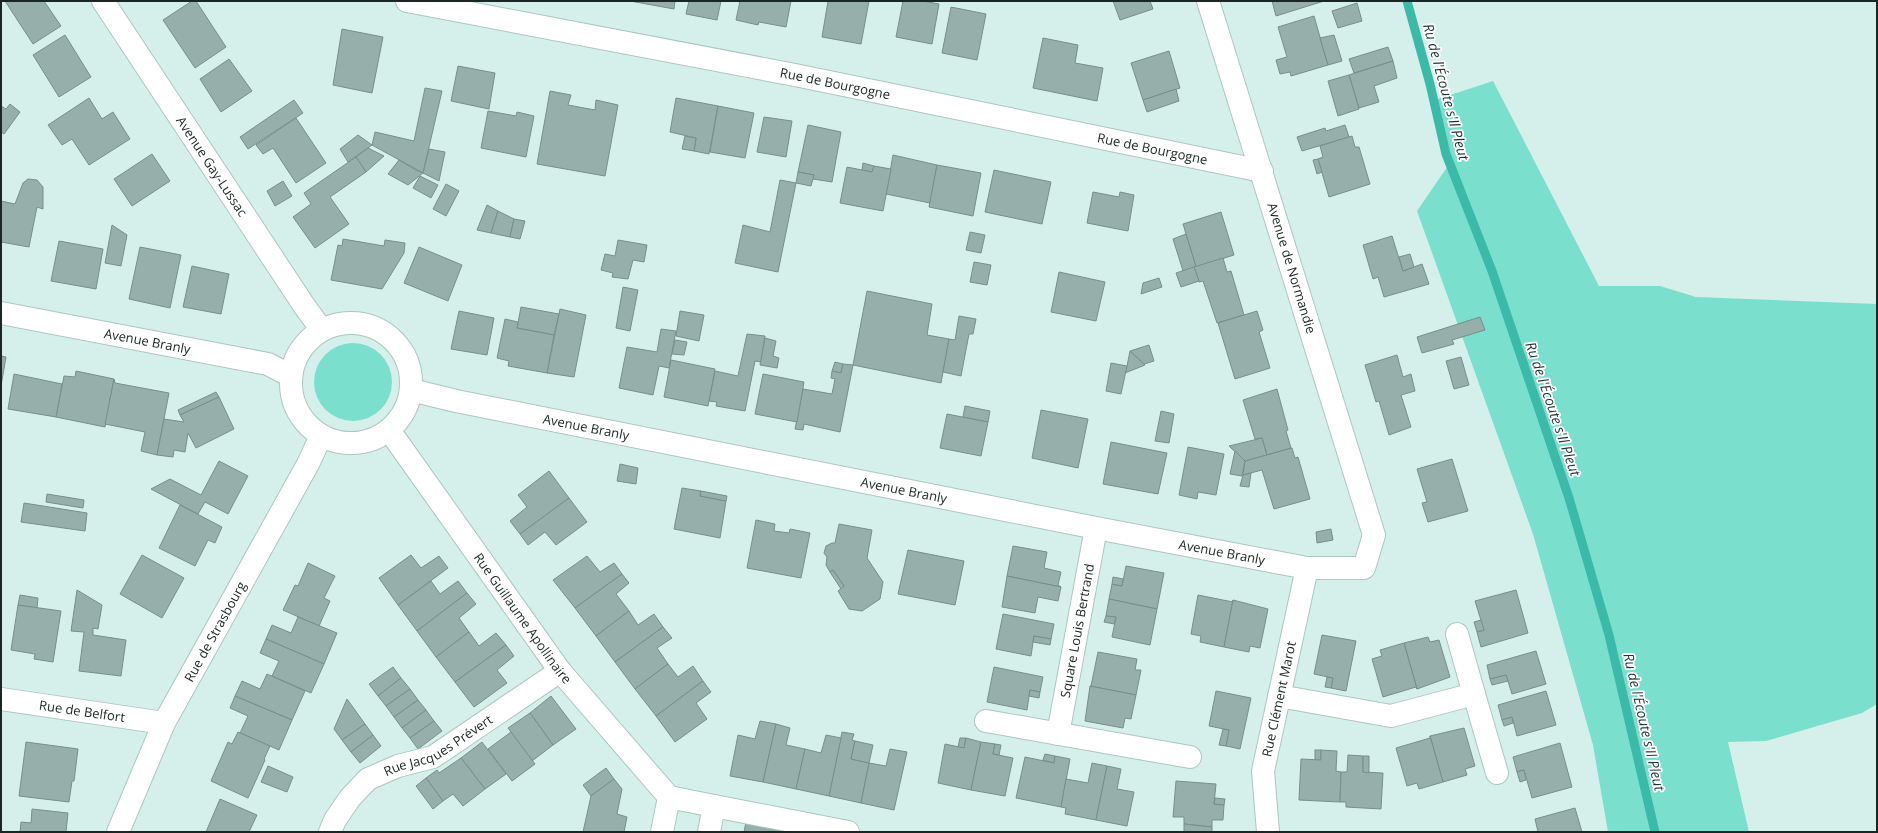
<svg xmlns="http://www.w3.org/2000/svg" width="1878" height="833" font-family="'Open Sans',sans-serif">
	<rect width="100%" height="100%" fill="#d5f0ea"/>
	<g fill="#7adfcd">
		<path d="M1493 81 1599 286H1660L1696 297 1877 304V704L1862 713 1766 741 1728 742 1749 832H1608L1593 745 1533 534 1417 211 1452 160 1432 101Z"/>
		<circle cx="353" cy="382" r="39"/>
	</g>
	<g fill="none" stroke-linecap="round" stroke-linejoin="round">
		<path stroke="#3bbaa8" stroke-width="9" d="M1407 1 1430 84 1446 154 1492 271 1569 498 1609 635 1655 832"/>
	</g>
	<g fill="#96afaa" stroke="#768f8a">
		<path d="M5 1H44L61 26 33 44Z"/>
		<path d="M192 1H196L226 47 195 68 163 20Z"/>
		<path d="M630 1H675L674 9Z"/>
		<path d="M689 1H721L717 20 686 14Z"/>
		<path d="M740 1H791L786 27 759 22 758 25 736 20Z"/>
		<path d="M828 1H869L861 44 822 37Z"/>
		<path d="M903 1H923L939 4 932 44 896 37Z"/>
		<path d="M1113 1H1150L1153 9 1120 20Z"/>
		<path d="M1272 1H1324L1276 16Z"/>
		<path d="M1357 3 1362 21 1338 28 1332 11Z"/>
		<path d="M951 7 986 14 977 60 942 53Z"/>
		<path d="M1314 16 1328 65 1291 76 1290 72 1280 74 1276 60 1287 57 1278 27Z"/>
		<path d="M342 29 383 37 372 93 333 85Z"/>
		<path d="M65 35 91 77 59 97 33 55Z"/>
		<path d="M1334 35 1342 61 1328 65 1320 38Z"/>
		<path d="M1043 38 1078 45 1075 63 1103 68 1097 101 1033 88Z"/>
		<path d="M1388 47 1393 61 1354 73 1349 59Z"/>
		<path d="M1169 51 1180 88 1143 100 1131 63Z"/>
		<path d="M229 59 252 91 221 112 200 79Z"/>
		<path d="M1393 61 1397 78 1374 86 1379 102 1359 108 1349 75Z"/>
		<path d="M458 66 495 73 489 109 451 101Z"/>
		<path d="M1349 75 1359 109 1338 116 1328 81Z"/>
		<path d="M425 88 442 91 423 173 372 145 375 132 414 141Z"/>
		<path d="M1176 89 1179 101 1147 112 1143 100Z"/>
		<path d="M550 91 571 95 568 105 595 110 596 100 618 105 605 176 537 164Z"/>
		<path d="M89 98 102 119 113 112 130 139 89 165 72 139 62 145 48 125Z"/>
		<path d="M676 98 718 106 709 154 694 151 696 138 670 132Z"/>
		<path d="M294 100 303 113 248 149 240 137Z"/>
		<path d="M10 104 20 112 4 134 1 132V106L6 109Z"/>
		<path d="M718 106 754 113 745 158 710 152Z"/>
		<path d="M488 111 516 116 517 112 534 116 526 157 481 148Z"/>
		<path d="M764 117 792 121 786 157 757 152Z"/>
		<path d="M296 118 326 163 296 183 273 148 263 154 256 145Z"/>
		<path d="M808 125 841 132 832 182 813 179 814 175 798 172Z"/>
		<path d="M1345 125 1349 137 1302 151 1297 137 1325 128 1326 131Z"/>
		<path d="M358 135 372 145 348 162 340 149Z"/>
		<path d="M685 136 696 138 694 151 682 149Z"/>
		<path d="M1352 136 1355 147H1359L1370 184 1329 197 1318 159 1323 157 1320 146Z"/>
		<path d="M368 148 384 156 366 172 356 157Z"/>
		<path d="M429 149 445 152 439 181 423 173Z"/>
		<path d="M152 154 170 181 132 206 114 179Z"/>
		<path d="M893 155 937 165 930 203 886 194Z"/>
		<path d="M356 157 366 172 330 197 349 224 315 248 293 217 311 204 304 193Z"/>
		<path d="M1318 159 1322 172 1317 174 1313 160Z"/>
		<path d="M399 160 416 170 423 173 408 185 388 174Z"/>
		<path d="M863 163 874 166 872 172 862 170Z"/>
		<path d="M937 165 981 173 973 216 929 207Z"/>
		<path d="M874 166 891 169 883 211 840 203 847 167 872 172Z"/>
		<path d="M994 170 1051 182 1042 224 985 212Z"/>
		<path d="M798 172 814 175 811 186 796 183Z"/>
		<path d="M420 176 438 185 431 198 413 188Z"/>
		<path d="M28 179 37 180 43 187V209L37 207 29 247 1 242V201L15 204 23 183Z"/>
		<path d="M780 180 796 183 778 272 735 263 743 225 770 232Z"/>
		<path d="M283 181 292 196 275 206 267 191Z"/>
		<path d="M446 184 459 191 446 216 433 209Z"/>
		<path d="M1093 192 1119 197 1120 192 1134 195 1128 231 1087 223Z"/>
		<path d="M487 205 498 211 491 233 477 230Z"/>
		<path d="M498 211 514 219 510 237 491 233Z"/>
		<path d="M1221 212 1234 255 1196 267 1183 224Z"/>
		<path d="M514 219 525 221 520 239 510 237Z"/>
		<path d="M112 225 127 235 121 266 105 263Z"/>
		<path d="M970 232 985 235 981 253 966 250Z"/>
		<path d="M1186 234 1196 267 1183 271 1173 239Z"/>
		<path d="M1392 236 1403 271 1422 264 1429 284 1384 297 1378 277 1373 279 1363 245Z"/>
		<path d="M343 239 384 246 385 240 405 243 404 253 382 289 331 280 338 245 342 246Z"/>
		<path d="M618 240 647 245 644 262 633 260 628 279 612 277 613 273 601 270 605 254 615 256Z"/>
		<path d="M59 241 103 249 96 289 51 281Z"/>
		<path d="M140 247 181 255 170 308 129 299Z"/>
		<path d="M419 247 462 265 448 301 404 283Z"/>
		<path d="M1410 254 1414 267 1403 271 1399 257Z"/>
		<path d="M1223 258 1227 272 1231 271 1244 315 1217 323 1203 281 1199 282 1194 267Z"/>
		<path d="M974 262 991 265 987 285 970 282Z"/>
		<path d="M192 266 229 274 221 314 183 307Z"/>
		<path d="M1194 267 1199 281 1181 287 1176 273Z"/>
		<path d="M1059 272 1105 282 1096 321 1051 312Z"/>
		<path d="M1159 278 1162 287 1141 294 1143 283Z"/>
		<path d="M623 287 638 290 630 331 616 328Z"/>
		<path d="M867 291 932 304 927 335 949 339 941 383 853 365Z"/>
		<path d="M521 307 559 314 554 335 517 328Z"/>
		<path d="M560 309 586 315 574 377 547 373Z"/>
		<path d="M459 311 494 318 487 355 451 349Z"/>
		<path d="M680 311 704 315 699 341 676 336Z"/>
		<path d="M1257 311 1263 330 1259 332 1270 368 1235 379 1218 323Z"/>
		<path d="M959 316 976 319 973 334H969L961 376 943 372 949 339 955 340Z"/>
		<path d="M1480 317 1485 330 1452 340 1454 344 1422 353 1417 337Z"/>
		<path d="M505 319 518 322 517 328 554 335 547 373 508 366 509 361 497 358Z"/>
		<path d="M661 329 676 331 669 368 659 366 653 395 619 388 627 347 657 352Z"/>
		<path d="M747 334 765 336 761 362 755 361 745 411 716 406 717 402 709 401 715 371 738 376Z"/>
		<path d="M765 338 776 341 773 356 779 358 777 368 760 365Z"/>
		<path d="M675 340 687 342 684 355 672 354Z"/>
		<path d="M1149 345 1154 361 1144 364 1130 351Z"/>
		<path d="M1130 351 1145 365 1125 373 1127 366Z"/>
		<path d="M1397 355 1403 377 1411 374 1415 391 1401 395 1411 427 1389 435 1379 401 1376 402 1365 365Z"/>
		<path d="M1 356 6 357 1 386Z"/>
		<path d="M1461 357 1469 385 1454 389 1446 361Z"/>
		<path d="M671 360 715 369 708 406 664 397Z"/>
		<path d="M835 362 843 364 841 373 832 371Z"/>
		<path d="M1111 363 1127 366 1121 394 1106 391Z"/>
		<path d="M843 364 853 365 840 432 804 424 803 430 795 429 803 389 832 394 835 379 831 378 832 371 841 373Z"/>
		<path d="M76 371 114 379 105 427 56 417 64 376 75 377Z"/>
		<path d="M14 374 62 384 56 417 8 409Z"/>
		<path d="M763 374 804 382 797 422 755 414Z"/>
		<path d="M114 379 115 383 169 393 157 455 141 451 145 432 105 424Z"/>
		<path d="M1277 389 1288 430 1286 431 1291 448 1267 455 1262 438 1255 439 1243 400Z"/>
		<path d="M216 392 219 397 180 415 178 410Z"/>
		<path d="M219 397 234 429 196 448 188 433 185 452 174 450 173 457 157 455 164 419 184 422 180 415Z"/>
		<path d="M965 406 990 411 988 422 963 417Z"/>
		<path d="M1041 410 1088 419 1078 468 1032 458Z"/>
		<path d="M1161 411 1174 414 1169 443 1155 441Z"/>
		<path d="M947 414 988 422 981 456 940 448Z"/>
		<path d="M1262 438 1267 455 1245 461 1229 446Z"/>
		<path d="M1111 442 1167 453 1158 494 1103 484Z"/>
		<path d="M1188 447 1224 454 1216 495 1198 492 1197 499 1179 495Z"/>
		<path d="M1292 448 1295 458 1298 457 1310 499 1274 509 1262 470 1243 475 1245 461Z"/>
		<path d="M1235 451 1245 461 1242 476 1230 474Z"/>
		<path d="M1452 459 1468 511 1428 522 1422 503 1427 502 1417 469Z"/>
		<path d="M219 461 248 476 228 514 205 502 198 514 151 489 170 479 201 495Z"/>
		<path d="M620 464 638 468 636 484 617 481Z"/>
		<path d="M549 471 569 498 520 534 510 521 527 507 518 495Z"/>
		<path d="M1251 473 1249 487 1240 486 1243 475Z"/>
		<path d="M682 488 701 491 700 496 726 501 720 538 674 529Z"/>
		<path d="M701 491 727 496 726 501 700 496Z"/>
		<path d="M47 494 84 500 83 508 46 502Z"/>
		<path d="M569 498 587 522 556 545 545 532 528 545 520 534Z"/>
		<path d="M24 503 87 513 85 531 21 522Z"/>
		<path d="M180 505 222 527 215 543 208 540 195 566 159 548Z"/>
		<path d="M756 520 775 524 774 531 789 533 790 529 810 533 801 578 747 568Z"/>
		<path d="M839 524 872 530 867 558 883 582 880 599 862 611 849 609 838 591 844 586 833 570 830 572 826 565 827 557 824 553 826 546 832 543H835Z"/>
		<path d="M1331 529 1333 540 1317 543 1316 532Z"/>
		<path d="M1013 546 1047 552 1044 568 1061 572 1058 585 1061 587 1007 576Z"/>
		<path d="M908 550 964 561 955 605 898 594Z"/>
		<path d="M142 555 184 578 162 618 120 594Z"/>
		<path d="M411 555 421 568 439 556 448 568 398 605 379 578Z"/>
		<path d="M587 556 600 572 614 563 622 574 575 608 553 580Z"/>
		<path d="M308 563 335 576 324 598 330 601 319 626 283 610 295 585 298 586Z"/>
		<path d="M1126 566 1164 573 1157 609 1109 599 1112 584 1122 586Z"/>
		<path d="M833 570 844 586 841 589 830 572Z"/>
		<path d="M622 574 629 583 616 594 629 611 596 636 575 608Z"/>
		<path d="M1007 576 1061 587 1058 601 1038 597 1035 613 1002 607Z"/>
		<path d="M1113 577 1123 579 1122 586 1112 584Z"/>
		<path d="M431 581 440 594 458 581 467 593 417 631 398 605Z"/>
		<path d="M77 590 102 605 98 629 93 628V635L126 640 121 676 79 671 84 632 71 631Z"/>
		<path d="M1516 590 1528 633 1481 647 1477 632 1484 630 1475 601Z"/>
		<path d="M467 593 476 604 459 618 469 632 436 657 417 631Z"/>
		<path d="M20 595 38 598 37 608 18 605Z"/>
		<path d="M1198 595 1233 602V600L1224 647 1200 642 1201 636 1191 634Z"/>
		<path d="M1109 599 1157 609 1150 645 1112 637 1116 617 1106 616Z"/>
		<path d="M1233 600 1268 609 1260 648 1250 646 1249 652 1224 647Z"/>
		<path d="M18 605 61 611 53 662 34 659 35 654 11 650Z"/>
		<path d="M629 611 638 625 654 614 663 627 615 662 596 636Z"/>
		<path d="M1003 614 1054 624 1051 639 1034 636 1031 656 996 649Z"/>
		<path d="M1106 616 1116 617 1114 624 1104 622Z"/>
		<path d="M298 617 337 633 324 664 266 639 272 625 291 633Z"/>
		<path d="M1481 620 1484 630 1477 632 1474 622Z"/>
		<path d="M663 627 672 638 657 648 668 664 635 689 615 662Z"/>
		<path d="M469 632 479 646 496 633 506 645 455 682 436 657Z"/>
		<path d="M1322 635 1356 641 1346 691 1331 688 1333 678 1314 674Z"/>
		<path d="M1034 636 1051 639 1050 645 1033 642Z"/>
		<path d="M1428 637 1430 642 1439 640 1450 677 1417 689 1404 643Z"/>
		<path d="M266 639 324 664 311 693 272 676 279 661 260 653Z"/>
		<path d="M1404 643 1417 689 1416 687 1383 697 1372 659 1382 656 1380 650Z"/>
		<path d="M506 645 514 656 497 670 507 683 474 707 455 682Z"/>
		<path d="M1536 651 1546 684 1512 694 1506 675 1490 679 1487 665Z"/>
		<path d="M1098 652 1137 659 1135 670H1141L1136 695 1090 686H1091Z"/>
		<path d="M668 664 678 677 693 666 703 681 656 716 635 689Z"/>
		<path d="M393 667 401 678 378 696 369 684Z"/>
		<path d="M994 667 1043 677 1040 692 1030 690 1027 710 987 702Z"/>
		<path d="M267 674 305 691 292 720 235 696 242 681 260 689Z"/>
		<path d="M1506 675 1508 681 1492 685 1490 679Z"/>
		<path d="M1327 677 1333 678 1331 688 1325 687Z"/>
		<path d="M401 678 410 689 386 706 378 696Z"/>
		<path d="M703 681 711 692 696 703 707 719 675 742 656 716Z"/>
		<path d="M1090 686 1136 695 1131 719 1125 718 1123 728 1085 721Z"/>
		<path d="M410 689 418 700 394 717 386 706Z"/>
		<path d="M1030 690 1040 692 1039 698 1029 696Z"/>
		<path d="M1216 691 1251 698 1240 749 1226 746 1229 730 1209 726Z"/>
		<path d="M1546 691 1556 725 1517 736 1512 717 1502 720 1498 705Z"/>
		<path d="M235 696 292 720 279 750 240 733 248 716 230 708Z"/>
		<path d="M551 696 576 729 553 745 530 713Z"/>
		<path d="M347 699 365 724 342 740 334 729Z"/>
		<path d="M418 700 426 710 402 728 394 717Z"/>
		<path d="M426 710 434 721 410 738 402 728Z"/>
		<path d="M530 713 553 745 532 761 508 728Z"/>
		<path d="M1512 717 1513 723 1504 726 1502 720Z"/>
		<path d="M434 721 442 731 418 749 410 738Z"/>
		<path d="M760 721 776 724 763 782 730 776 738 735 755 739Z"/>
		<path d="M365 724 373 735 351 752 342 740Z"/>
		<path d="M776 724 790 728 786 745 805 749 796 789 763 782Z"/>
		<path d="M1464 728 1475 766 1465 769 1467 775 1443 782 1430 736Z"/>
		<path d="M1223 729 1229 730 1226 746 1219 745Z"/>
		<path d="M238 732 270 746 264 759 265 760 248 798 211 781 228 742 232 744Z"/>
		<path d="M511 732 535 764 512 781 488 749Z"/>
		<path d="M842 732 854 734 852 740 855 741 851 759 869 763 861 803 829 796Z"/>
		<path d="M373 735 381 746 360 763 351 752Z"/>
		<path d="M826 735 841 738 829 796 796 789 805 749 821 753Z"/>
		<path d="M1430 736 1443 782 1419 789 1417 783 1407 786 1396 748 1430 738Z"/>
		<path d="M960 738H966L964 748 958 747Z"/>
		<path d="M966 738 981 742 971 790 938 783 945 744 964 748Z"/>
		<path d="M855 741 873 745 869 763 851 759Z"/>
		<path d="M26 742 78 749 74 781H72L69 802 19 796Z"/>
		<path d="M482 742 506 774 485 789 461 758Z"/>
		<path d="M981 742 995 744 993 754 1013 758 1005 796 971 790Z"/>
		<path d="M1560 743 1572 787 1532 798 1524 770 1517 772 1513 757Z"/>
		<path d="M995 744 1001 745 999 755 993 754Z"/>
		<path d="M890 749 907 752 894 810 861 803 869 763 886 766Z"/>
		<rect x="1315" y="750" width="6" height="10"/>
		<path d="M1321 750 1337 751 1336 771 1341 772 1340 802 1299 800 1301 759 1321 760Z"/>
		<path d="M1045 754 1055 756 1054 763 1043 760Z"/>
		<path d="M1348 755 1363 756V772L1383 773 1381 809 1346 807V802H1340L1341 772H1347Z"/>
		<path d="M1055 756 1070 759 1061 807 1016 798 1025 757 1054 763Z"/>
		<path d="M1363 756H1369V773L1363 772Z"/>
		<path d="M461 758 485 789 463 806 453 794 443 801 426 778 437 770 439 773Z"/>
		<path d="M1092 763 1107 766 1096 820 1065 814 1066 808 1061 807 1066 779 1088 783Z"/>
		<path d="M268 766 293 777 287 792 261 782Z"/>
		<path d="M1107 766 1121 769 1117 789 1134 792 1127 826 1096 820Z"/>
		<path d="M606 768 614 779 591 796 583 785Z"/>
		<path d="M1524 770 1526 780 1520 782 1517 772Z"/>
		<path d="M426 778 443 801 433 809 416 786Z"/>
		<path d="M614 779 622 789 617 814 627 817 624 832H583L591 796Z"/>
		<path d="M1176 781 1216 784 1214 804 1224 805 1223 820H1212V827L1184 824V817H1173Z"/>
		<path d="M1215 798 1225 799 1224 805 1214 804Z"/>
		<path d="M220 799 257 815 249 832H206Z"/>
		<path d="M1575 808 1582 832H1538L1535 819Z"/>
		<path d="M32 809 68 813 66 832H20L21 822 31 823Z"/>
		<path d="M746 822 787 831V832H744Z"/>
		<path d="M1184 824 1212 827V832H1184Z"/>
	</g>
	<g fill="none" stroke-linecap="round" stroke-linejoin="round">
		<g stroke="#acc6c0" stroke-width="24">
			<g id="minor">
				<path id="s1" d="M103 1 305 307 322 330"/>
				<path id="s2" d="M407 1 795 75 1262 171"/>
				<path id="s3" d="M1 313 268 364 291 376"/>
				<circle cx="351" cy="383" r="60"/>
				<path id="s4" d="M411 390 456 401 1096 528 1307 568H1364L1374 535 1208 1"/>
				<path id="s5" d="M389 430 560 671 669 797"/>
				<path d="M1474 694 1497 773"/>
				<path d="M1279 696 1391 716 1474 694 1457 634"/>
				<path id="s6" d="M1 699 164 723"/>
				<path d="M986 721 1190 757"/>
				<path id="s7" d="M1058 734 1096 528"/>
				<path d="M714 806 848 832"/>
				<path id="s8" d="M118 832 164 723 308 464 321 436"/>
				<path id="s9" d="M330 832 335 820 350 798 368 779 398 766 433 757 560 671"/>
				<path d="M662 832 669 797 714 806 709 832"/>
				<path id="s10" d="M1268 832 1263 771 1307 568"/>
			</g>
		</g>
		<use href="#minor" stroke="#fff" stroke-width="22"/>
	</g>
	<g text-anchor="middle" stroke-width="3.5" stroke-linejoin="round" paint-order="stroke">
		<g font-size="13" fill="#1b2523" stroke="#fff">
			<text dy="5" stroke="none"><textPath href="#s2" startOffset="436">Rue de Bourgogne</textPath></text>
			<text dy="5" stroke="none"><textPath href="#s2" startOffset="760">Rue de Bourgogne</textPath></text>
			<text dy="5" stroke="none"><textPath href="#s1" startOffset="198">Avenue Gay-Lussac</textPath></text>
			<text transform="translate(1292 268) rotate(73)" y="5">Avenue de Normandie</text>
			<text dy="5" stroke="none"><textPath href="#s3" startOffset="149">Avenue Branly</textPath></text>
			<text dy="5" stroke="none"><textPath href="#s4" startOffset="179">Avenue Branly</textPath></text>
			<text dy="5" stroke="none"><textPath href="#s4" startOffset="503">Avenue Branly</textPath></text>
			<text dy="5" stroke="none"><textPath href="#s4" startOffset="827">Avenue Branly</textPath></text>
			<text dy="5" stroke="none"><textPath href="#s5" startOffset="231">Rue Guillaume Apollinaire</textPath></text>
			<text dy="5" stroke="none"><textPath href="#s8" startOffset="223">Rue de Strasbourg</textPath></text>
			<text dy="5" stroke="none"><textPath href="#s7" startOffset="105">Square Louis Bertrand</textPath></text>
			<text dy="5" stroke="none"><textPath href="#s10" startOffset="135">Rue Clément Marot</textPath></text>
			<text dy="5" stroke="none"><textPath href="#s6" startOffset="82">Rue de Belfort</textPath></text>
			<text dy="5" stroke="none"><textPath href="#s9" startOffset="144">Rue Jacques Prévert</textPath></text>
		</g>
		<g font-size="14" font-style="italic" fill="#1d332f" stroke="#fff">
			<text transform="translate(1446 92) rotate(75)" y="5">Ru de l'Écoute s'Il Pleut</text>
			<text transform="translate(1553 409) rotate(71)" y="5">Ru de l'Écoute s'Il Pleut</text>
			<text transform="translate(1644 722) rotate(77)" y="5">Ru de l'Écoute s'Il Pleut</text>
		</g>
	</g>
	<rect width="1878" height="833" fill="none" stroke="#1b2523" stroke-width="4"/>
</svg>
